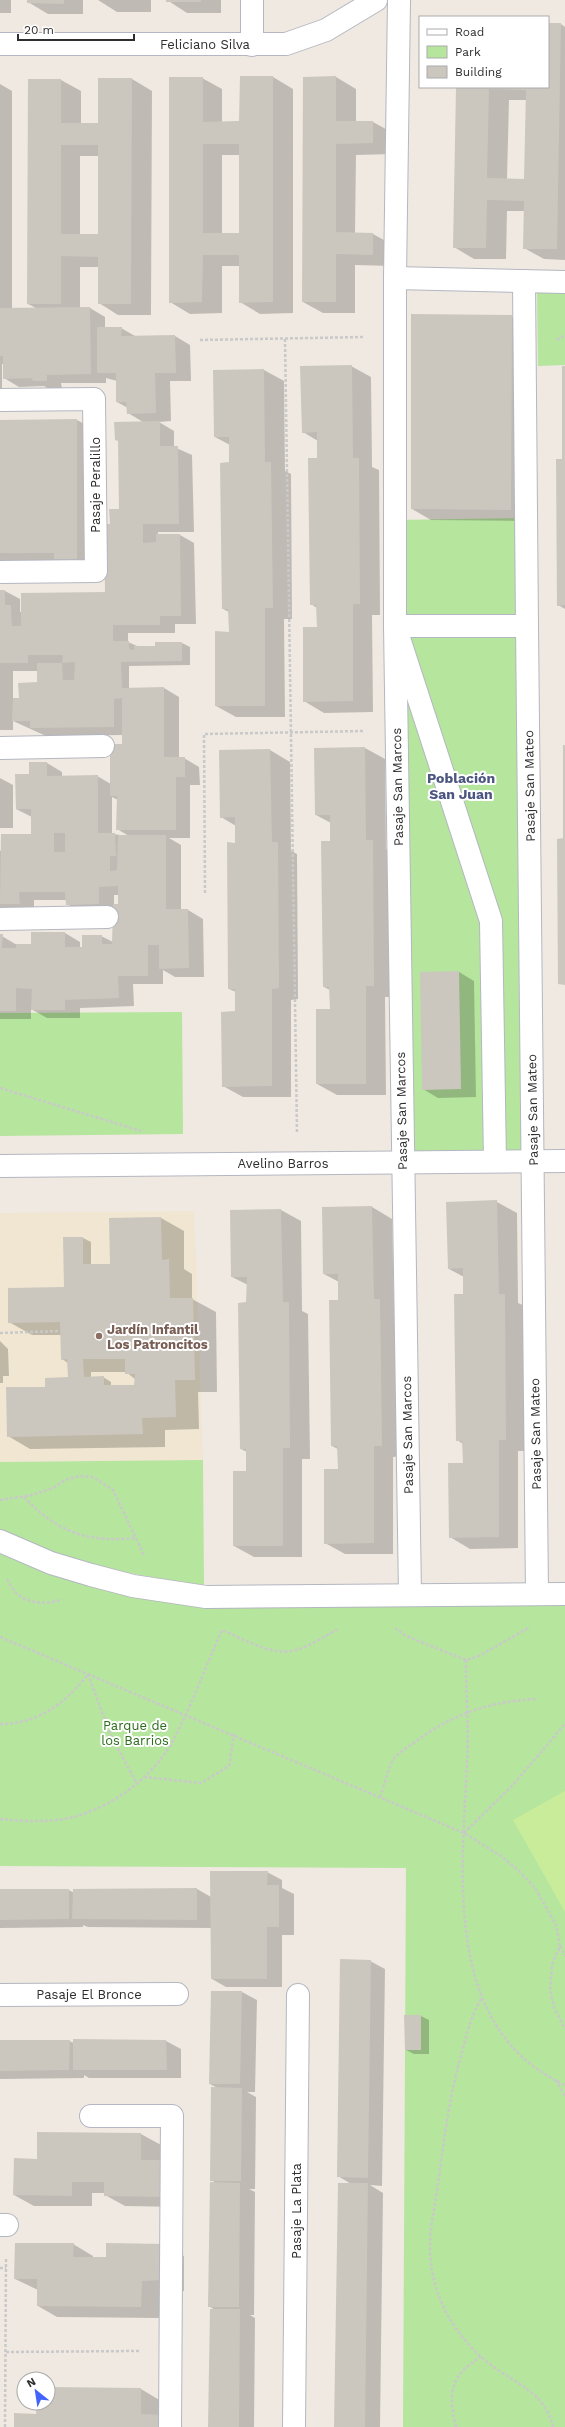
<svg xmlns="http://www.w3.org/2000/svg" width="565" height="2427" font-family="'Work Sans',sans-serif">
	<rect width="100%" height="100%" fill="#efe9e1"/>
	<path fill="#f0e6d1" d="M194 1211 203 1460 0 1462V1213Z"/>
	<g fill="#b6e59e">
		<path d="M537 293H565V365L538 366Z"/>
		<path d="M526 518 533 1161 402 1163 394 520Z"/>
		<path d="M182 1012 183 1134 0 1136V1013Z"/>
		<path d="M203 1460 204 1585C134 1576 64 1562 0 1529V1462Z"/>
		<path d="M0 1551 95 1586 565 1604V2427H403L406 1868 0 1866Z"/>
	</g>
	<path fill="#c9ec9a" d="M565 1791V1912L513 1820Z"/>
	<g fill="#0003" fill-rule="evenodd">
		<rect x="0" y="0" width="11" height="13"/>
		<path d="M28 0H83V14H48L28 2Z"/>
		<path d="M98 0H151V12H117Z"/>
		<path d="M167 0H221V13H187Z"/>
		<path d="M548 24H561L565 27V260L544 259 524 248V211H507L506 259H474L454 247 457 87H548ZM509 100H527L525 180 507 179Z"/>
		<path d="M241 77H273L293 89V313L260 314 240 302V266H222V313L190 314 170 302 202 78 222 89V122H240ZM222 155H240V234H222Z"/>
		<path d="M336 77 356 89V122H373L393 133V154L356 155 355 233 373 234 393 245V266L355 265V313H323L303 302 304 78Z"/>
		<path d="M132 79 152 91 151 315H118L99 303V267H80V308H90L105 317V328H121L135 336H175L190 345 191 381H170L171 421 159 422 174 431V447L192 455 194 532H158V535H180L194 543 196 624H175V633H128V642L137 646 156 647V643H182L190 647V665L129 666V689L164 688 179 697V758H184L199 767 200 785H190V838H169L181 845V910H188L203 919 204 977H175L163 970V984H133L134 1006 80 1008V1018H47L31 1009V1019H0V935L17 945H32L65 933 80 942V948L101 936 113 942V912L82 913 67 904V900H34V912H0V851L32 835V817L16 809 30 775 47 763 62 772V777L97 776 111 784 123 745V735L46 736 13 721V730H0V591H5L20 599V612L106 593 111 525 120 510 143 422 128 413V408L117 402V381L106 378V383H61L62 389H49L44 386 19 387 4 378V364H2V390H0V84L12 91V309H38L28 304 29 80H61L81 91V124H99ZM80 156H99V236L80 235ZM13 671H38V683L20 699H13ZM112 797 118 800 117 829 129 836 112 834ZM114 895H119V905H114Z"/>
		<path d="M511 316 531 327 530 521 431 520 412 509Z"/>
		<path d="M351 366 371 377 372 467 379 470 380 615H372L373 712 324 713 304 701 318 628 317 608 311 604 318 459V441L303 432Z"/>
		<path d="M565 367V609L558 605Z"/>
		<path d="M264 370 284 381 285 471 291 474 292 619H284L285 717H236L216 706 230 633 229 612 223 609 230 463V445L215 437Z"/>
		<path d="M77 420 92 428V567L0 561V421Z"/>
		<path d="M365 748 385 759 386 849 392 852 393 997H385L386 1095H337L317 1084 331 1010 330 990 324 987 331 842V823L316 815Z"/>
		<path d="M270 750 290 762 291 851 297 854 298 999 291 1000V1097H243L223 1086 236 1012V992L229 989 236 826 221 817Z"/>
		<path d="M0 778 13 785V828H0Z"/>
		<path d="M459 972 474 981 476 1097 438 1098 423 1089Z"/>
		<path d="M497 1202 517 1213 518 1303 525 1306 526 1451H518V1548L470 1549 450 1537 464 1464 463 1444 457 1440 464 1277 449 1269 447 1203Z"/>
		<path d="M372 1207 392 1219 394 1308 399 1311 401 1456 393 1457V1554H345L325 1543 339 1470 338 1449 332 1446 339 1282 324 1274 323 1208Z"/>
		<path d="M281 1210 301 1221 302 1311 308 1314 310 1459H302V1557H254L234 1546 247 1472V1452L241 1449 248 1285 232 1277 231 1211Z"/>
		<path d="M161 1218 184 1231V1269L192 1274V1299L216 1312 217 1392H198L199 1429 165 1430V1447L30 1449 8 1436 48 1388 69 1378 68 1363 62 1359 61 1335H32L9 1322 65 1289 83 1238 91 1242V1265H111ZM91 1372H126L135 1379V1386H111V1382L103 1377 91 1378Z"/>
		<path d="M0 1341 8 1349 9 1376H3V1383H0Z"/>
		<path d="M267 1872 282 1880V1888L294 1894V1935H282V1987H226L212 1979 211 1928 88 1927 83 1925V1927L0 1928V1890H69L74 1893V1890L197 1889 211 1897Z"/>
		<path d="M370 1961 385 1969 382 2186 370 2185 383 2193 380 2427H335L351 2184 338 2176Z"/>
		<path d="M242 1992 257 2000 255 2092H247L256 2097 255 2189H249L255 2192 254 2315H250L255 2318 254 2427H209L215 2310 209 2306 216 2183 211 2180 219 2089 210 2084Z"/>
		<path d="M421 2016 429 2020V2054H414L406 2050Z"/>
		<path d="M74 2040 166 2041 181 2049V2078H89L84 2075V2078L0 2079V2041H69L74 2043Z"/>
		<path d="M38 2133 141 2134 161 2145V2161L183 2172V2207L125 2206 105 2195V2193H92V2206H34L14 2195 38 2160Z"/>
		<path d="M73 2244 93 2256V2258H107L164 2245 184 2256V2291L161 2292V2318L57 2317 38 2306V2290L15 2279Z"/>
		<path d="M48 2388 141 2389 161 2401 163 2416 183 2427H15L37 2415 38 2403H48Z"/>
	</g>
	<g fill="#cbc7bf" fill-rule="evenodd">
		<path d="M27 0H64V4L27 3Z"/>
		<rect x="166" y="0" width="35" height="2"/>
		<path d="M548 23H561L557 249H523L524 201 487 200 486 248H453L456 87H548ZM489 89 526 90 524 179 487 178Z"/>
		<path d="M240 76H273V302L239 303V255H203L202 302 169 303V77H203V122L239 121ZM203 144H239V233H203Z"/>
		<path d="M336 76V121H373V143L336 144V232L373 233V255L336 254V302H302L303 77Z"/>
		<path d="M98 78H132L131 304H98V257L61 256V304H27L28 79H61V123H98ZM61 145H98V234H61Z"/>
		<path d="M90 307 91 374 47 375V381H33L31 378 3 379V356H0V308Z"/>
		<path d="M411 314 512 315 511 510 411 509Z"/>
		<path d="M97 327H122L121 336 175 335 176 373H155L156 413 127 414 126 402H116V373H97Z"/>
		<path d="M352 365 353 458H359L360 604H353V701L303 702V627H317L316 605H310L308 458H317V432L302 433 300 366Z"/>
		<path d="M562 366H565V605L557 606 556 459H562Z"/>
		<path d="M264 369 265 462H271L273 608H265V706H215V631L229 632 228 609H222L220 463 229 462V437H214L213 370Z"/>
		<path d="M77 419V559H54V553H0V420Z"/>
		<path d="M160 421V446H178L179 524H143V543L156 542V534H180L181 616H160V625H113V641H129V649L134 650V646H155V642H182V661L121 662 122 688 164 687V757H185V777H176V830H116L117 796H110V744H122V698L114 699V727L30 728V721H12L13 698H19L18 683 37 682V663H62L63 680H74L75 662 62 663 63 655H28V663H0V590H5V605H11L12 626H21V593L105 592 104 524H110L109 509H119L118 441 115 440 114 422Z"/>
		<path d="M563 745H565V985L558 984 557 839 563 838Z"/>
		<path d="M365 747 366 840H373L374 986H366V1084H316V1009H330L329 987H323L321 841H330V815H315L314 748Z"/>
		<path d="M270 749 272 842H278L279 988 272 989V1086L222 1087 221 1012 235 1011V989H228L227 842 235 843V817L220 818 219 750Z"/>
		<path d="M29 762H47V776L98 775V833H115L116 856H110V871L117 870 118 835H166V909H188L189 968 159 969V945H148V976H118L119 998 65 1000V1010H31L32 989 16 988V1011H0V934H3L2 948H16V944H31V932H65V947H82V935H102V944H112L113 904H118V886L99 887V904L66 905 65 892H19L20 904H0L1 834H31V809H16L15 774H29ZM54 833H65V852H54Z"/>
		<path d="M459 971 461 1089 422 1090 420 972Z"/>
		<path d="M497 1200 499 1294H505L506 1440H499V1537L449 1538 448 1463H463L462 1441H456L454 1294H463V1268L448 1269 446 1202Z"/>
		<path d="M372 1206 374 1299H380L382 1446H374V1543L324 1544V1469H338L337 1446H331L329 1300H338V1274H323L322 1207Z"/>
		<path d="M281 1209 283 1302H289L290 1448H283V1546H233V1471H246V1449H240L238 1303 246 1302 247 1277H231L230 1210Z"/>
		<path d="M161 1217 162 1260 169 1259 170 1298H193L195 1380H175L176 1417 142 1418 143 1434 7 1437 6 1387H45V1378L68 1377 67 1359 61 1360 60 1322 8 1323V1288L64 1287 63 1237H83V1264H110L109 1218ZM83 1359H125V1374H135L134 1385H104V1376L84 1377Z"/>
		<path d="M210 1871H268L267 1885H279V1927H267V1979H211Z"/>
		<path d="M197 1888V1920L72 1919 73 1889Z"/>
		<path d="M0 1889H69V1919L0 1920Z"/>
		<path d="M340 1959 371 1960 368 2178 337 2177Z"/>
		<path d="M211 1991H242L240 2084H209Z"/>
		<path d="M404 2015H421V2050H405Z"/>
		<path d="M73 2039 166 2040 167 2070H73Z"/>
		<path d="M0 2040H70L69 2070 0 2071Z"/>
		<path d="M211 2087 242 2088 241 2181H210Z"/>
		<path d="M37 2132 141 2133V2160H164L163 2197 104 2196V2182H72V2196L13 2195 14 2158 37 2159Z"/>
		<path d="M210 2182 240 2183 239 2307H208Z"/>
		<path d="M338 2183H368L365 2427H334Z"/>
		<path d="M15 2243H74L73 2257H106V2243L165 2244 164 2280 142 2281 141 2307 37 2306V2279H14Z"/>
		<path d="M210 2309H240L239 2427H208Z"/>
		<path d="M48 2387 141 2388V2414L164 2415 163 2427H14V2413L36 2414 37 2403H48Z"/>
	</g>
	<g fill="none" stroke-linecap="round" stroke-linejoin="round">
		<g stroke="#b4b7c1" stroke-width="24">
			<g id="pedestrian">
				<path d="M399 0 395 278V626L491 921 495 1161"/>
				<path d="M395 278 565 282"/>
				<path d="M524 281 527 626"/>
			</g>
		</g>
		<g stroke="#b4b7c1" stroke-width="24">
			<g id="minor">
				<path d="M0 44H286L326 30 376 0"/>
				<path d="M252 45V0"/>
				<path d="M0 400 94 399 96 571 0 572"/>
				<path d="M0 748 103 746"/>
				<path d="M0 919 107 917"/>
				<path d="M0 1166 565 1161"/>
				<path d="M0 1541 51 1563 91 1575 133 1586 206 1597 565 1594"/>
				<path d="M410 1595 395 626H527L537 1594"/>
				<path d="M0 1995 177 1994"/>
				<path d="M91 2116H172L170 2427"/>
				<path d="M0 2225H7"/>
				<path d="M294 2427 298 1995"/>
			</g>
		</g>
		<g stroke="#c9c9c9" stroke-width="2.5" stroke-dasharray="3 2" stroke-linecap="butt">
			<path d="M285 339 297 1133"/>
			<path d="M200 340 364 337"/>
			<path d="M557 340 565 335"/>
			<path d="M205 893 204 734 364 731"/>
			<path d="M0 1088 141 1131"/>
			<path d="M0 1333 60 1331"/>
			<path d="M24 1497C57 1532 88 1543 135 1538"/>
			<path d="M0 1500 32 1495 53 1488 65 1480 79 1476 93 1477 113 1490 144 1555"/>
			<path d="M7 1579C17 1603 39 1606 61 1600"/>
			<path d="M395 1628 406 1636 466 1660 479 1656 530 1627"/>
			<path d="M0 1637 464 1833 501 1856 519 1871 535 1888 556 1925 560 1946 552 1965 550 1990 554 2007 565 2029"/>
			<path d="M466 1660C466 1694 469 1729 467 1763 462 1874 442 2029 565 2085"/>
			<path d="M88 1674 110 1734 137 1784"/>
			<path d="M0 1724C38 1724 66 1703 88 1674"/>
			<path d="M144 1777 201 1783 229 1766 234 1734"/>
			<path d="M380 1797C384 1787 389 1764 395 1757 400 1751 409 1747 415 1742 450 1715 491 1701 536 1699"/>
			<path d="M0 1819C19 1821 38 1822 58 1820 104 1814 152 1780 174 1739 192 1704 206 1666 222 1630 244 1639 272 1657 296 1650 310 1646 325 1636 338 1629"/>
			<path d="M464 1833 512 1786 565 1724"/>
			<path d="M560 1946 565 1956"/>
			<path d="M481 1999C471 2016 467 2033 462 2052 448 2100 443 2149 436 2198 433 2216 429 2233 430 2252 431 2279 441 2309 458 2331 467 2344 479 2356 491 2365 516 2384 546 2393 553 2427"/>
			<path d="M556 2080 565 2096"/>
			<path d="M0 2268H6"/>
			<path d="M6 2352 139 2351"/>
			<path d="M5 2427 6 2257"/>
			<path d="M456 2427C448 2393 450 2375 481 2357"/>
		</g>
		<use href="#pedestrian" stroke="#fff" stroke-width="22"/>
		<use href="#minor" stroke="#fff" stroke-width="22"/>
	</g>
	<circle fill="#8d6e63" stroke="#fff" stroke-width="1.5" cx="99" cy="1336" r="4"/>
	<g text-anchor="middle" stroke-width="4" stroke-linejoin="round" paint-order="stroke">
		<g font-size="13" fill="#2e2e2e" stroke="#fff">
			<text x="205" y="49">Feliciano Silva</text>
			<text transform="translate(95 485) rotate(-90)" y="5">Pasaje Peralillo</text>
			<text transform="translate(529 786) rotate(-91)" y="5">Pasaje San Mateo</text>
			<text transform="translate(397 787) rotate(-91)" y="5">Pasaje San Marcos</text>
			<text transform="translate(532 1110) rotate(-91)" y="5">Pasaje San Mateo</text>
			<text transform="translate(401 1111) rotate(-91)" y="5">Pasaje San Marcos</text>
			<text x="283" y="1168">Avelino Barros</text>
			<text transform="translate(535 1434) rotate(-91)" y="5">Pasaje San Mateo</text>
			<text transform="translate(407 1435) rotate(-91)" y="5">Pasaje San Marcos</text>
			<text x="89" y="1999">Pasaje El Bronce</text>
			<text transform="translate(296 2211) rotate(-90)" y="5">Pasaje La Plata</text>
		</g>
		<g font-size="13" font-weight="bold" fill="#785e54" stroke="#fff" text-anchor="start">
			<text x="107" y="1334">Jardín Infantil<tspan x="107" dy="15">Los Patroncitos</tspan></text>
		</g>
		<g font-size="13" fill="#2c6e1b" stroke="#fff">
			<text x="135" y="1730">Parque de<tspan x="135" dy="15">los Barrios</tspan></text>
		</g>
		<g font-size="14" font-weight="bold" fill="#4d5680" stroke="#fff">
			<text x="461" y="783">Población<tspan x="461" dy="16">San Juan</tspan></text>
		</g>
	</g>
	<rect x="419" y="16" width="130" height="72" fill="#ffffff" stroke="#ababab"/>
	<rect x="427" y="29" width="20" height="6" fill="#ffffff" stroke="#ababab"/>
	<text x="455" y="36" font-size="12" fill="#2e2e2e">Road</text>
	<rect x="427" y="46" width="20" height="12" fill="#b6e59e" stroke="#ababab"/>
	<text x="455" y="56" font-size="12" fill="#2e2e2e">Park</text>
	<rect x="427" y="66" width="20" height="12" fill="#cbc7bf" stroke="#ababab"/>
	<text x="455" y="76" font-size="12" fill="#2e2e2e">Building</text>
	<g transform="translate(36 2391) rotate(330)"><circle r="19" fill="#ffffff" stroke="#ababab"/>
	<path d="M0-3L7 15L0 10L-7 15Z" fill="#4264fb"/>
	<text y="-6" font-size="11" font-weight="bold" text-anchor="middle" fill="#2e2e2e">N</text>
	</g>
	<path d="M18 34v6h116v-6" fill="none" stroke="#2e2e2e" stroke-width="2"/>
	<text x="24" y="34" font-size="12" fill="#2e2e2e" stroke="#ffffff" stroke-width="3" paint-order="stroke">20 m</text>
</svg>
